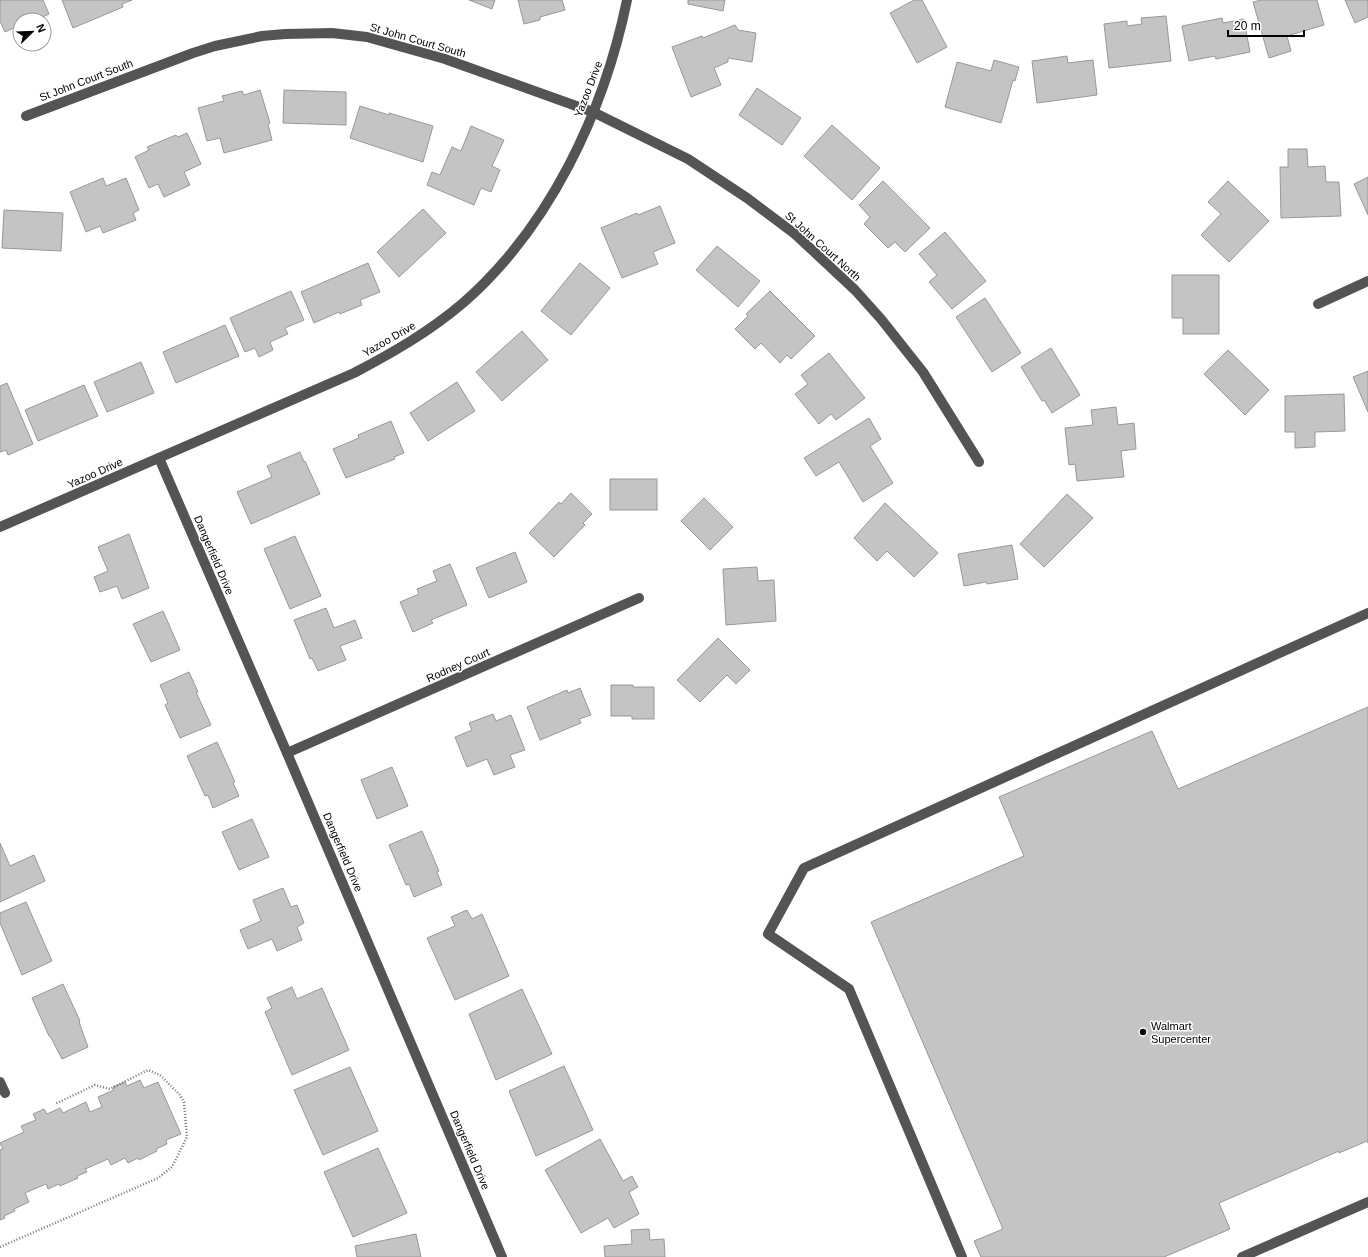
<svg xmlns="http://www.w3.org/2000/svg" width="1368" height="1257" font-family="Arial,sans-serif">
	<rect width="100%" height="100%" fill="#fff"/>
	<g fill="#c4c4c4" stroke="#989898">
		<path d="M0 0H43L49 14 36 20 34 18 30 20H20V25L5 32 0 21Z"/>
		<path d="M62 0H132L122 4 123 7 73 28Z"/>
		<path d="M469 0H495L492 9Z"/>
		<path d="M518 0H562L565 10 540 17V20L524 24Z"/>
		<path d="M688 0H725L723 11 688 4Z"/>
		<path d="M914 0H922L947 47 917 63 890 13Z"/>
		<path d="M1261 0H1317L1324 25 1287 36 1291 51 1269 58 1253 2Z"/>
		<path d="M1345 0H1368V17L1355 23Z"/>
		<path d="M1166 16 1171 61 1109 68 1104 24 1127 21V26L1142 24 1141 18Z"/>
		<path d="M1222 18 1223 23 1244 19 1250 52 1216 59 1215 56 1189 61 1182 26Z"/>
		<path d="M735 25 738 30 756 33 752 62 728 58V62L714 68 721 85 691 97 672 47 702 36 703 38Z"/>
		<path d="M1067 56 1068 63 1093 60 1097 95 1037 103 1032 61Z"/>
		<path d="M994 60 1019 67 1015 81 1013 80 1001 123 945 107 957 62 991 71Z"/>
		<path d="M757 88 801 118 782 145 739 115Z"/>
		<path d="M260 90 270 123 268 124 272 140 224 153 220 138 207 141 198 108 224 101 222 96 242 91 244 95Z"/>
		<path d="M284 90 346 92V125L283 123Z"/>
		<path d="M360 106 389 115V113L433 126 423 162 350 138Z"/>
		<path d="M832 125 880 168 852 200 804 156Z"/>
		<path d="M471 126 504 140 492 166 500 170 491 192 481 188 474 205 427 185 432 172 440 175 452 147 461 151Z"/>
		<path d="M187 133 201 164 184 172 190 185 164 197 158 184 149 188 135 157 149 150 147 147 176 135 178 137Z"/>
		<path d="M1288 149H1307L1308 167 1325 166 1326 182H1339L1341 216 1281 218 1280 167H1288Z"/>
		<path d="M1368 177V215L1354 184Z"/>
		<path d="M103 178 106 186 126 178 139 210 133 213 136 220 103 233 100 226 86 232 70 192Z"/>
		<path d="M883 181 930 228 905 252 895 242 888 248 864 224 870 217 859 205Z"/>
		<path d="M1228 181 1269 221 1229 262 1201 235 1221 214 1208 202Z"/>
		<path d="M660 206 675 243 653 252 658 264 622 278 601 228 637 213 638 215Z"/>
		<path d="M423 209 446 233 399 277 377 252Z"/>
		<path d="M4 210 63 213 61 251 2 248Z"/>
		<path d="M945 232 986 281 952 309 929 282 937 275 919 254Z"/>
		<path d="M717 246 760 281 738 307 696 270Z"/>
		<path d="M368 263 380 292 360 300 362 305 340 314 339 312 314 323 301 292Z"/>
		<path d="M580 263 610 288 571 335 541 311Z"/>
		<path d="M1172 275H1219V334H1183V318H1172Z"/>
		<path d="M291 291 304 320 285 328 288 334 270 342 273 350 259 357 255 348 245 352 230 318Z"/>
		<path d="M770 291 815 336 791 359 787 355 780 363 761 343 755 349 735 329 748 316 746 314Z"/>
		<path d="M985 298 1021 353 992 372 956 317Z"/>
		<path d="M225 325 239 356 176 383 163 352Z"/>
		<path d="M522 331 548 360 502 401 476 372Z"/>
		<path d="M1051 348 1080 395 1052 413 1044 400 1042 401 1021 367Z"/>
		<path d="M1228 350 1269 390 1245 415 1204 374Z"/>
		<path d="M829 353 865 398 836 420 831 414 819 424 795 394 808 384 801 375Z"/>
		<path d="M141 362 154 393 107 412 94 382Z"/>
		<path d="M1368 371V412L1353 377Z"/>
		<path d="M457 382 475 411 428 441 410 413Z"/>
		<path d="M7 383 33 444 8 455 6 450 0 452V386Z"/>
		<path d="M84 385 98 416 38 441 25 410Z"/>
		<path d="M1344 394 1345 431 1315 432V447L1295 448V432H1285V396Z"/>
		<path d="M1116 407 1118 425 1134 423 1136 449 1121 451 1124 477 1077 481 1075 464 1069 465 1065 428 1093 425 1091 410Z"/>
		<path d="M869 418 881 439 870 446 893 483 863 502 839 462 816 476 804 458Z"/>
		<path d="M391 421 404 453 394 457 395 459 346 478 333 449 359 438 358 435Z"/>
		<path d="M300 452 304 462 305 461 320 494 251 524 237 492 272 477 267 466Z"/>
		<rect x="610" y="479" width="47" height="31"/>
		<path d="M571 493 592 514 583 523 585 525 554 557 529 533 559 502 561 504Z"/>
		<path d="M1067 494 1093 518 1044 567 1020 544Z"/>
		<path d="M704 498 733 527 710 550 681 521Z"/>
		<path d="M885 503 938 553 914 577 887 551 877 561 854 538Z"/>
		<path d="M129 534 149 588 122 599 117 586 100 592 94 577 108 571 98 547Z"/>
		<path d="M295 536 321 596 290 609 264 549Z"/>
		<path d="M1012 545 1018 579 987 584 986 582 964 586 958 554Z"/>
		<path d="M515 552 527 582 489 598 476 568Z"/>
		<path d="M450 564 467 605 431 620 433 623 413 632 400 602 419 594 417 589 437 581 433 571Z"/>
		<path d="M757 567 758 581 774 580 776 621 726 625 723 569Z"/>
		<path d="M326 608 334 628 355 620 362 638 340 646 346 660 318 671 312 658 310 659 294 620Z"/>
		<path d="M163 611 180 650 151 662 133 624Z"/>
		<path d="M718 638 750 670 736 684 727 675 700 702 677 680Z"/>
		<path d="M189 672 198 692H196L211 725 180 738 165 705 168 703 160 685Z"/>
		<path d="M611 685H633V687H654V719H632V716H611Z"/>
		<path d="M580 688 591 715 579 719 581 723 540 740 527 707 567 690 568 693Z"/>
		<path d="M1368 707V1143L1367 1141 1339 1153V1151L1219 1203 1230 1229 1164 1257H981L974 1241 1003 1229 871 922 1024 856 999 797 1152 731 1178 789Z"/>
		<path d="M493 714 496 721 511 715 525 750 510 755 515 767 494 775 487 759 467 767 455 737 472 730 469 723Z"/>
		<path d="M217 742 235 782 233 783 239 796 213 808 208 795 205 796 187 756Z"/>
		<path d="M392 767 408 806 377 819 361 780Z"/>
		<path d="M252 819 269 857 239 870 222 832Z"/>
		<path d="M422 831 439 871 437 872 442 885 414 897 409 884 406 885 389 845Z"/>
		<path d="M0 843 10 866 34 855 45 881 0 902Z"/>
		<path d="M283 888 291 907 297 905 304 923 297 927 302 940 277 951 272 939 248 949 240 930 261 921 253 900Z"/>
		<path d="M26 902 52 961 22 975 0 923V913Z"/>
		<path d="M467 910 472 919 482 914 509 976 455 1000 427 938 455 926 451 917Z"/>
		<path d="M63 984 80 1021 79 1022 88 1047 62 1059 50 1036H49L32 998Z"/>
		<path d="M292 987 297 999 322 988 349 1050 292 1075 265 1012 272 1008 267 998Z"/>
		<path d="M522 989 552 1054 496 1080 469 1014Z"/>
		<path d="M564 1066 593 1130 536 1156 509 1091Z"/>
		<path d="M350 1067 378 1131 323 1155 294 1090Z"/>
		<path d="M140 1080 144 1088 158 1082 181 1134 166 1140 167 1144 156 1149 157 1151 139 1160 138 1158 128 1163 125 1158 111 1165 108 1159 85 1169 87 1172 77 1176 78 1178 60 1186 59 1184 48 1189 46 1184 25 1193 29 1202 14 1209 15 1211 4 1216 5 1218 0 1220V1150L3 1149 0 1143 24 1132 21 1126 36 1120 33 1114 44 1109 47 1114 60 1108 63 1113 86 1102 90 1112 102 1107 98 1097 114 1090 113 1087 125 1082 127 1086Z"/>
		<path d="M600 1139 623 1181 632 1176 638 1187 629 1192 639 1214 614 1228 608 1218 581 1233 545 1170Z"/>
		<path d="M378 1148 407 1213 353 1237 324 1172Z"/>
		<path d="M649 1229 650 1240 664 1239 665 1257H605L604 1246 632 1244 631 1230Z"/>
		<path d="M416 1234 421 1257H357L355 1246Z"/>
	</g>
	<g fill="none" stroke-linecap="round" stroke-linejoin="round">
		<path stroke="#767676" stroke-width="2.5" stroke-dasharray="1 2" stroke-linecap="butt" d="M0 1247 158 1178 172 1167 187 1137 184 1102 180 1095 160 1075 148 1070 110 1089 95 1085 55 1104"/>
		<g stroke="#545454" stroke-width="10">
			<path d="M26 116 193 53 215 46 262 36 285 34 332 33 367 37 445 59 593 112 688 159 747 198 795 234 855 290 881 319 923 372 979 462"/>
			<path d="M1318 304 1368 281"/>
			<path d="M159 458 287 753 502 1257"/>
			<path d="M0 527 354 373C392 353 429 332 463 303 550 227 604 112 627 0"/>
			<path d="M287 753 639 598"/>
			<path d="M0 1082 5 1093"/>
			<path d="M962 1257 849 989 768 934 804 868 1368 613"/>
			<path d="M1242 1257 1368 1202"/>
		</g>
	</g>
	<circle fill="#000" stroke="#fff" stroke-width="1.5" cx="1143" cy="1032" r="4"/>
	<g text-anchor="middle" stroke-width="3" stroke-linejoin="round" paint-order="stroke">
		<g font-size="11" fill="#000" stroke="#fff">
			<text transform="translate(418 40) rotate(16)" y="4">St John Court South</text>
			<text transform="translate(86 80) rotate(-21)" y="4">St John Court South</text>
			<text transform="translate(588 89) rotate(-69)" y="4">Yazoo Drive</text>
			<text transform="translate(823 246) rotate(42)" y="4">St John Court North</text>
			<text transform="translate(389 339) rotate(-30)" y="4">Yazoo Drive</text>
			<text transform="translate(95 473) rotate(-24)" y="4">Yazoo Drive</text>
			<text transform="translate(214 555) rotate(67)" y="4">Dangerfield Drive</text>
			<text transform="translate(458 665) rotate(-24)" y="4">Rodney Court</text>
			<text transform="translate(343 852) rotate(67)" y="4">Dangerfield Drive</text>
			<text transform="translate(470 1150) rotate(67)" y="4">Dangerfield Drive</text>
		</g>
		<g font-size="11" fill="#000" stroke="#fff" text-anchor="start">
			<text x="1151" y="1030">Walmart<tspan x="1151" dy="13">Supercenter</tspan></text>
		</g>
	</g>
	<g transform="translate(32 32) rotate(67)"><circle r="19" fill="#ffffff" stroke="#999999"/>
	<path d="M0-3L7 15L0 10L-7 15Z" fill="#000000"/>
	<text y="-6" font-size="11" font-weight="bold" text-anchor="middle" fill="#000000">N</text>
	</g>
	<path d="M1228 30v6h76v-6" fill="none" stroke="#000000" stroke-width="2"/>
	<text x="1234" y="30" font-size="12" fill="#000000" stroke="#ffffff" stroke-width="3" paint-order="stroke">20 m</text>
</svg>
